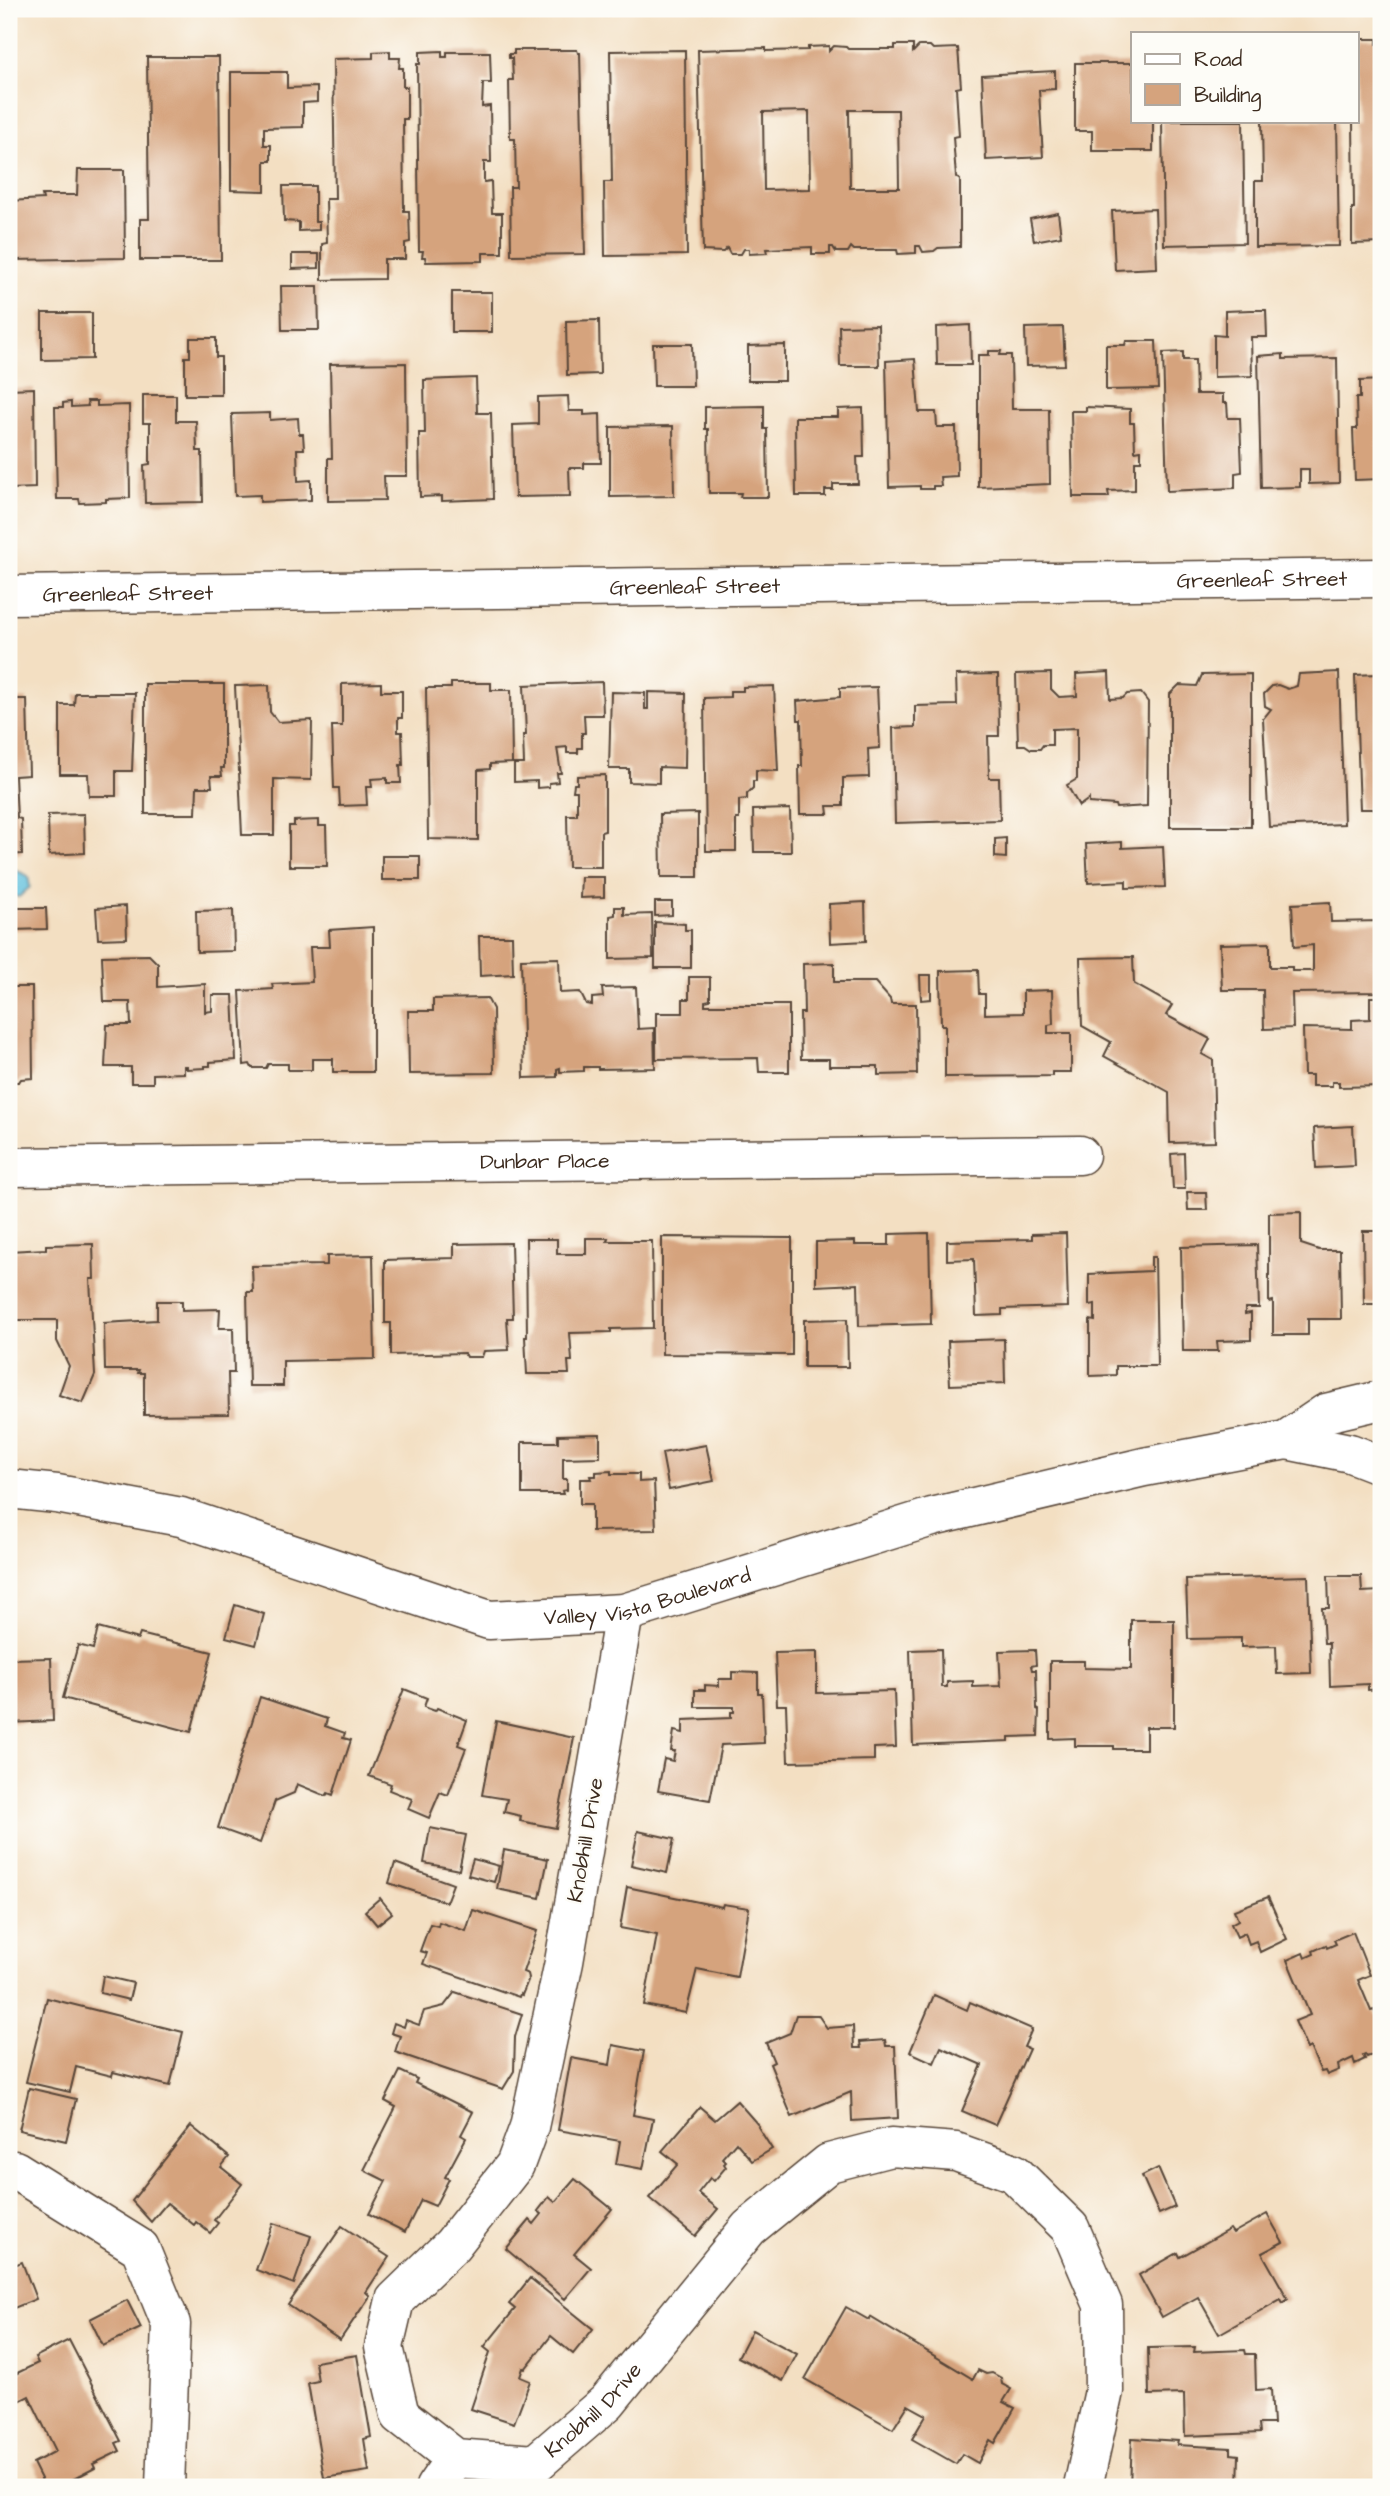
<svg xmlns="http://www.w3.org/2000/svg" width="1390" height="2496" font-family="'Architects Daughter',sans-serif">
	<rect width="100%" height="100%" fill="#fdfcf7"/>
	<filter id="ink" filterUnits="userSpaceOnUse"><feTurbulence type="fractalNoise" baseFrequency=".0143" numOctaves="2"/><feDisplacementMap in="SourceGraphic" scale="14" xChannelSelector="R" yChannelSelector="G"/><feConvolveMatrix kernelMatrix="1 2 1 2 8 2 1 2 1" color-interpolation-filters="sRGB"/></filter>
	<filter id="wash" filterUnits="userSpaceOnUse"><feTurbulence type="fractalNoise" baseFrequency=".00686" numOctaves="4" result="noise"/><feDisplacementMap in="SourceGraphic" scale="28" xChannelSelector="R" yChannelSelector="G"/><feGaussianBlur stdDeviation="1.57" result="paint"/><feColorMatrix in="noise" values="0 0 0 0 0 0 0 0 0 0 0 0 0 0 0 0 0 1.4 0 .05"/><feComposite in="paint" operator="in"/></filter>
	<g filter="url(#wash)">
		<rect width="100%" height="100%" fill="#f3dfc2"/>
		<path fill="#5ebfdd" stroke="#4c747e" stroke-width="2" d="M9 867 28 876 30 887 19 897 9 895Z"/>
		<g id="blocks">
			<g fill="#d5a37d" fill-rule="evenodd">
				<path d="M1360 39H1377V44H1381V243L1352 244V208H1354L1353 121H1357V43H1360Z"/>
				<path d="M895 45H913V52L919 46H930L933 49 958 48 961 87 956 88 959 136 953 137 956 177 960 180V247L938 248 934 251 923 252 920 246H916V253L898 254 897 250H854L851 247 848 252H836L833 247H830V254H812V247L766 249 767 253 749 254V249H744L741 254H730L727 248 723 252 703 251 698 50 766 48V51L808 50V47L829 46V51L834 46 846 47 848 49H895ZM849 110H898L899 188H850ZM809 111 810 189 764 190 763 112Z"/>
				<path d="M514 50H577L578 53H580L585 254 511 255 510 187H516L515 139H510L509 80H513L512 58H509V54H514Z"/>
				<path d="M685 50 687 255 605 256 604 182H612L610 51Z"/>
				<path d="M390 51V58H400L399 68H403V87H407V119H403L404 211H409L410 242 405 243V259H384V279L322 280V244L327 243 326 199H335L333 59 373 58V52Z"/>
				<path d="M442 51V57H447V52H490L491 83H483L482 107 490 106 491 162H484V182L491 181 492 213H502V253H483V261L426 262 425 257H422L423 251H419L417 64H420V52Z"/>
				<path d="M147 57H219L221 260H140V219H149Z"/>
				<path d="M1075 63H1133V121H1153V151H1092V131H1075Z"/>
				<path d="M1055 71V89L1039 90 1043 157 986 160 982 75Z"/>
				<path d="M231 72H287V88L317 87V102L303 103V127L264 128V145H271V161H265V191L231 190Z"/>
				<path d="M1162 121H1243L1245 243 1164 245Z"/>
				<path d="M1262 121H1337L1339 246 1255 247V181H1263Z"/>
				<path d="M78 170H124L125 258 13 260V237H9V201L43 199 42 195H77Z"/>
				<path d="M283 186H315V222H319V230L299 231V222L284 221Z"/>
				<path d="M1155 209 1157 268 1115 270 1112 211Z"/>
				<path d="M1058 213 1061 236 1034 241 1030 219Z"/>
				<path d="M292 254H319V268L292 269Z"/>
				<path d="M281 286H318L319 330H282Z"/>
				<rect x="452" y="292" width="40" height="40"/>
				<path d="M1251 310H1266L1267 337H1251L1252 376 1214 377V335L1225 336V311Z"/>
				<path d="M42 313H92V359L42 360Z"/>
				<path d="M599 320 600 374 567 375 566 321Z"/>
				<path d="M878 325 879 366H840L839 326Z"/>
				<path d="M970 325 971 365H937L936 327Z"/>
				<path d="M1063 327 1065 365 1026 366 1025 328Z"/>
				<path d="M190 338H216V357H221V395H185V357H190Z"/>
				<path d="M1126 341H1156L1158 389 1106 390V345H1125Z"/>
				<path d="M653 344H692L693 386H654Z"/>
				<path d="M785 345V381H748V346Z"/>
				<path d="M989 351H1001L1000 355H1011L1012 409H1049L1050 484 978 487V355H989Z"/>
				<path d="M1183 352V360H1195L1196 394H1223V403H1227L1228 418H1240L1242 472 1235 473V488L1167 491 1163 353Z"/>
				<path d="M1283 354V359L1337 358 1339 483 1309 484V469H1300V487L1261 488 1258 356Z"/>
				<path d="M915 359 919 412H936L937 427H956L957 476 940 477 941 486H933V489H920V486L889 487 886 361Z"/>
				<path d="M406 363 407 476H384L385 500 328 501V458H332L330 364Z"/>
				<path d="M476 378 477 413H491L493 499 442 501V496L420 497 419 433H425L424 380Z"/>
				<path d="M1381 380V479L1355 480 1353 429H1357L1356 398H1360V381Z"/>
				<path d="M34 388 35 488 9 489V389Z"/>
				<path d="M143 395H176V421H196L197 451H202L203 502 145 503 144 465 150 464V423H143Z"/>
				<path d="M568 396 569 411H584V415L600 414 601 463H584V468H569L570 496 515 497 513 425 538 424V397Z"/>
				<path d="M87 401H97V406L129 405 130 498 106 499V502L80 503 79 499H57L55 407H63V403L71 402V407L88 406Z"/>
				<path d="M764 406V429H767L768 497H740L741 493H709L708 429H705V407Z"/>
				<path d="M1086 407 1130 409V423H1134L1135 451 1141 450V461H1135V490L1108 491 1109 497H1073L1071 411H1086Z"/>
				<path d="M863 408 864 457H857L858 484H833V490H825V496H796L795 417H838V409Z"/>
				<path d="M270 413V420L298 418 299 434H303L304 449H297L298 481 311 480V500L260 502V495L235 496 232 414Z"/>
				<path d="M673 426 674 496 610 497V427Z"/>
				<path d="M1377 669H1381V809H1360L1355 675 1378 674Z"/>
				<path d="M1109 672 1110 699 1123 698 1127 694 1141 693 1148 702 1147 806 1116 808 1115 805 1089 803V799L1079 806 1067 785 1077 779V728L1052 729V745H1043L1040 749H1031L1025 745H1018L1016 674 1051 673V689L1059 697 1077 696 1076 674Z"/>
				<path d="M1339 672 1344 824 1269 827 1263 719 1271 709 1265 706 1264 694 1272 686 1278 685 1288 689 1297 686 1299 674Z"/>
				<path d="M998 674 999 736H988L989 778H999L1000 820 895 823 893 728 915 727V706L957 705 956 675Z"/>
				<path d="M1251 674V827H1170V694L1179 685 1197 686 1202 675Z"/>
				<path d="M602 682 603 715H584L585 733H582V748H578V753H567V747L557 748 561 773H557L558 782 549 783V787L537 788V781L514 782V764H524L523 735H526L524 685Z"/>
				<path d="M381 683V691H402V718H398V732H402L403 765H400L401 783H387V778L371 779 372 787H366L367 805 340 806 339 788H334L332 726H342V684Z"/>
				<path d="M451 683H491V690H511L512 763 490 764V769L478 770V840L428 839 426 688H451Z"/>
				<path d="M145 684H224V768H221L222 776H211L212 787H197L196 814H145Z"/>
				<path d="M269 685 270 712 278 722 312 720 311 780 274 779V835H242L235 686Z"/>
				<path d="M774 686 778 771 756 770V781H753V788L747 794V799L739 800V819H736V851H706L704 698 730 697V691H743V687Z"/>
				<path d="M877 687 880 748 868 749 869 777 843 778V806H827L828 814H800L799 766H802L801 720H798L797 701 840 697V688Z"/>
				<path d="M611 692 645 693V709H648V692L686 693 685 768 659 767V783L629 782V769H609Z"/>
				<path d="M75 693H135L132 771H116V796H89L88 774H60V705H74Z"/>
				<path d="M9 699H27L29 775 15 776 17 818 21 819 22 854 9 855Z"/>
				<path d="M605 775V831L601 832V867H568L567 815H577V791H573L574 784H577V776Z"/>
				<path d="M790 809 791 852H754L753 810Z"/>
				<path d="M698 813V877H661L660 814Z"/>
				<path d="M84 814 85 853 49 855 48 815Z"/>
				<path d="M319 820V826H326L327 866H289V826H294V821Z"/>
				<path d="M1006 838V858L995 857V839Z"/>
				<path d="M1122 842V848L1163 846 1165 887 1126 888V881L1088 883 1086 844Z"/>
				<rect x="382" y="856" width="38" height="24"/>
				<path d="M581 877H604V897L580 898Z"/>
				<path d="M655 902H672V915L655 916Z"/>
				<path d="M865 902 866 941 830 943 829 904Z"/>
				<path d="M1330 902 1331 922 1381 921V992L1292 993 1293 1028 1264 1029 1263 990H1222L1220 944 1270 943V967H1292V971H1313V945L1294 947 1292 904Z"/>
				<path d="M126 906 127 938 98 939 96 908Z"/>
				<path d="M615 907H624V915L652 914 653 958 610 959V916L615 915Z"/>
				<path d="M9 908H46L47 929 12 930V949H9Z"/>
				<path d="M233 910 234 951 197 952 196 911Z"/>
				<path d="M655 922 685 924V930H691V968H655Z"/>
				<path d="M373 927V1072H333V1059H312V1070H288V1064H268L266 1068H252L250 1064 244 1065 240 991 273 989 272 984 312 982 310 947H330L329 930Z"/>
				<path d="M479 936H512L513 974 480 976Z"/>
				<path d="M149 955 158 964V987L205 984V1012L212 1011V995H233L236 1060 210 1062V1066H205V1068L187 1069V1066H184V1073L153 1074V1083H131V1067H105L107 1025H131L130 1002H104L102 956Z"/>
				<path d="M1133 957 1134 984 1172 1005 1166 1015 1210 1039 1202 1054 1213 1060 1215 1142 1170 1143 1169 1092 1104 1056 1111 1042 1082 1026 1080 958Z"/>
				<path d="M559 958 560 993 580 992 586 1004 592 1005V998L603 997 602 988 636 987 638 1029 654 1028 655 1068 598 1069V1067H584V1071L560 1072V1068L557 1069V1077L524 1078 521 959Z"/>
				<path d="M834 963V982H875L890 999 891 1004H916L917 1074 878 1075V1066H829V1059H801L800 1013H804L803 964Z"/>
				<path d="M978 970 979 994H985V1014L1023 1013V991L1052 990 1053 1024 1048 1025V1033H1071V1072H1052V1076L945 1077V1025H941L940 971Z"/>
				<path d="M920 975H931V999L921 1000Z"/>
				<path d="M689 977H710V1000L705 1001V1005H789V1072H759L758 1058 656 1059V1013H683V999H689Z"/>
				<path d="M9 987H32L33 1078 21 1079 19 1082H12L9 1078Z"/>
				<path d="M1370 997H1381V1086L1339 1087V1082H1332V1086H1312V1075H1304L1303 1028 1352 1029V1020L1370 1019Z"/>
				<path d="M487 998 493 1009 494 1073 409 1074 408 1011H433V999Z"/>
				<path d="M1353 1126 1355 1166 1316 1168 1314 1128Z"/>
				<path d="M1184 1153 1185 1189H1173L1171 1154Z"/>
				<path d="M1187 1192H1206L1207 1210H1188Z"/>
				<path d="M1301 1212V1244L1319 1250H1340L1341 1319H1308V1335H1273V1301L1269 1302V1213Z"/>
				<path d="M1363 1231H1381V1304H1364Z"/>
				<path d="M929 1233 931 1324 859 1326 858 1284 816 1286V1242L855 1241V1245H889V1234Z"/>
				<path d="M1066 1233 1068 1307 1002 1309V1315L976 1316 974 1259 947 1260V1241L1032 1239V1234Z"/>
				<path d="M662 1237 792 1238V1355L662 1354Z"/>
				<path d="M586 1238H608L607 1241H652L653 1328 611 1329V1332L570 1333 572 1361H568L569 1374H527L525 1337H527L526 1239H557V1254H586Z"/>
				<path d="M511 1243 513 1318H507L509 1350 484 1351 482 1357H466L464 1353 391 1355V1323H385V1260L454 1258V1244Z"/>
				<path d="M93 1244 94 1279H90L95 1375 83 1403 59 1395 69 1366 57 1341V1320H9V1251L46 1249V1245Z"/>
				<path d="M1257 1245 1259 1308H1245V1314L1251 1313V1340L1217 1341 1218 1351H1183L1181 1247Z"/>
				<path d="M373 1255 375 1359 283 1361V1386H249L247 1292H253L252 1266 327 1265V1256Z"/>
				<path d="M1151 1257H1155L1157 1366H1116V1375L1090 1376V1320L1095 1321V1304L1089 1305V1274L1151 1271Z"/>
				<path d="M157 1301H182V1310L220 1309 219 1328H233L234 1373H228L229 1414 144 1415V1373H138L139 1370H105L104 1323 157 1320Z"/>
				<path d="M847 1319 848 1367H804V1320Z"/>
				<path d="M1004 1339 1005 1383 950 1385 948 1341Z"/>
				<path d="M600 1434V1457L563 1458V1479H567V1490L562 1491 563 1494H522V1442H558V1435Z"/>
				<path d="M706 1445 714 1481 669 1490 662 1453Z"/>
				<path d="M611 1471V1474H639V1482L654 1481 656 1530 592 1531V1504H580V1479H591L590 1476H596V1472Z"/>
				<path d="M1308 1576 1311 1673 1277 1674 1276 1646 1241 1647V1638L1188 1639 1186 1579Z"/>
				<path d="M1328 1576H1361L1362 1592 1381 1591V1689L1368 1690V1684L1330 1686 1329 1643H1324L1322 1608H1329Z"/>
				<path d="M235 1605 264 1614 256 1645 226 1637Z"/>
				<path d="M1131 1620H1174V1727H1146V1749H1114V1746H1075V1738L1050 1739V1661H1084V1668L1131 1669Z"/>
				<path d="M98 1628 138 1639 140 1634 212 1652 191 1732 63 1698 78 1645 93 1649Z"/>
				<path d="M941 1649 942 1687H947V1682L973 1681V1687L1001 1686 999 1651 1035 1650 1036 1665 1031 1666 1032 1670H1036L1037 1709 1039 1710 1038 1736 1009 1737V1741L913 1745 910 1650Z"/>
				<path d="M817 1652V1693L894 1691 896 1747 874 1748V1760L788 1762 786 1705H777L775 1653Z"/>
				<path d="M51 1658 53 1721 9 1723V1659Z"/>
				<path d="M732 1672 758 1673V1693H762L764 1743 721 1745 710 1800 658 1791 664 1759 673 1761 675 1751H671L674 1731 683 1733V1720L731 1718V1712H734V1707H695V1690H705V1685L719 1686V1679H732Z"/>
				<path d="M404 1689 427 1698 424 1707 435 1711 437 1708 467 1720 458 1745 466 1748 448 1795 440 1792 429 1818 408 1809 412 1799 389 1790 391 1784 369 1776Z"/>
				<path d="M260 1697 327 1719 325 1726 345 1733 343 1738 351 1740 333 1795 328 1793 326 1796 297 1784 294 1793 275 1801 260 1843 218 1828Z"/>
				<path d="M496 1721 574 1738 556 1828 520 1821 521 1816 504 1812 507 1799 482 1795Z"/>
				<path d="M430 1828 466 1835 459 1870 424 1863Z"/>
				<path d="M638 1831 674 1839 667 1873 631 1865Z"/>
				<path d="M504 1850 548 1859 540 1898 497 1889Z"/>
				<path d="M473 1859 499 1866 494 1882 468 1875Z"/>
				<path d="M395 1863 453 1884 446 1902 389 1883Z"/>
				<path d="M627 1887 722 1907 723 1904 749 1908 737 1977 697 1969 686 2013 644 2005 657 1935 620 1928Z"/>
				<path d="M1268 1897 1287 1939 1260 1952 1256 1941 1249 1944 1245 1933 1237 1937 1231 1924 1238 1920 1234 1910Z"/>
				<path d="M380 1898 392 1913 377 1925 365 1911Z"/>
				<path d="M473 1910 537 1931 523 1972 528 1974 529 1978 522 1995 520 1994 519 1997 423 1964 427 1953 420 1951 430 1924 438 1926 439 1922 466 1931Z"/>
				<path d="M1353 1932 1370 1975 1358 1980 1371 2011 1374 2010 1377 2016 1381 2014V2051L1367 2057 1365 2054 1363 2055 1365 2059 1355 2064 1353 2058 1338 2065 1339 2070 1327 2075 1325 2071 1321 2072 1310 2047 1307 2049 1295 2021 1310 2015 1287 1960 1303 1953 1305 1958 1314 1954 1313 1951 1326 1945 1327 1948 1336 1944 1334 1940Z"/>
				<path d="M103 1976 133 1983 129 2000 100 1993Z"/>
				<path d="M455 1992 522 2014 515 2037 514 2071 503 2089 395 2052 400 2036 391 2033 394 2023 404 2027 406 2020 419 2025 424 2011 444 2006Z"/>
				<path d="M934 1995 967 2010 970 2002 1032 2029 1024 2047 1029 2049 995 2125 962 2111 982 2065 941 2047 934 2063 910 2052Z"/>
				<path d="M47 1998 183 2032 170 2086 113 2072 112 2076 76 2067 70 2092 26 2082Z"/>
				<path d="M9 2009 13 2010 12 2059H9Z"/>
				<path d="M796 2015H818L827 2028 853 2026 854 2048H861L860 2042 885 2040 886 2046H895L898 2118 852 2121 851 2092 792 2117 770 2064 774 2062 766 2043 790 2033Z"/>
				<path d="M613 2045 644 2051 633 2115 653 2119 643 2169 616 2164 620 2141 558 2130 571 2058 610 2065Z"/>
				<path d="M400 2071 417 2079 415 2083 473 2112 461 2135 466 2138 445 2177 449 2179 435 2206 421 2200 405 2232 369 2214 386 2181 364 2170 396 2107 385 2101Z"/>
				<path d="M29 2088 76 2099 66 2141 19 2130Z"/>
				<path d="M737 2101 759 2126 758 2127 772 2149 752 2161 736 2142 722 2158 726 2162 724 2164 726 2167 714 2181 710 2178 698 2193 718 2209 695 2236 649 2198 678 2164 662 2151 700 2107 715 2120Z"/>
				<path d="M191 2126 229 2157 221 2167 242 2184 214 2220 218 2223 210 2233 196 2222 194 2225 167 2203 151 2222 132 2201Z"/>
				<path d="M1158 2168 1175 2207 1159 2214 1142 2176Z"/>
				<path d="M575 2179 612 2209 574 2254 591 2268 565 2299 506 2249 530 2220 534 2224 542 2214 538 2211 549 2197 555 2202Z"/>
				<path d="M1267 2214 1283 2242 1262 2253 1288 2299 1283 2303 1281 2299 1219 2334 1198 2297 1162 2317 1139 2275 1178 2253 1180 2257 1230 2229 1233 2233Z"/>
				<path d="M273 2223 311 2236 294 2284 256 2270Z"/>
				<path d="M342 2226 389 2257 366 2292 370 2296 340 2340 288 2305Z"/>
				<path d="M22 2262 36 2299 9 2310V2267Z"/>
				<path d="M530 2278 593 2329 573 2354 551 2336 525 2369 523 2368 520 2377 530 2381 514 2423 471 2409 490 2352 484 2347 515 2309 509 2304Z"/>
				<path d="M127 2300 141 2328 103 2346 90 2319Z"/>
				<path d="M846 2307 869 2320 870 2317 973 2379 978 2370 986 2374 992 2373 1001 2378 1002 2384 1011 2389 1003 2402 1015 2408 995 2443 990 2440 978 2463 962 2454 956 2464 912 2439 926 2415 908 2405 893 2429 805 2379Z"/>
				<path d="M752 2330 797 2354 783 2381 738 2357Z"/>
				<path d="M69 2340 121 2441 116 2443 120 2451 93 2464 95 2468 58 2487H45L33 2463 56 2451 29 2396 9 2406V2377L38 2363 35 2357Z"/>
				<path d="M1195 2347 1194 2352 1245 2350 1246 2354H1255L1256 2390 1271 2389 1273 2424H1259L1260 2433 1185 2436 1184 2394 1149 2395 1148 2348Z"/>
				<path d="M357 2355 371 2437 364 2439 369 2471 324 2478 308 2383 318 2381 315 2362Z"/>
				<path d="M1132 2438 1178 2441 1177 2445 1231 2448V2454L1239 2455 1238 2487H1130Z"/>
			</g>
		</g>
	</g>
	<g filter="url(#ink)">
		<use href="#blocks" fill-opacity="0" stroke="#574537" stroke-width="2"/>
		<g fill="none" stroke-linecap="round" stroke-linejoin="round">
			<g stroke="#574537" stroke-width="41">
				<g id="street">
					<path id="s1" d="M9 595 1381 578"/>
					<path id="s2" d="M9 1167 1080 1155"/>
					<path d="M1286 1440 1350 1453 1381 1465"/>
					<path id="s3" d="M9 1489 57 1494 181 1517 489 1620 624 1613 932 1517 1144 1467 1286 1440 1326 1413 1381 1400"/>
					<path id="s4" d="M624 1613 564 1962 529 2127 515 2165 452 2245 395 2300 384 2347 400 2415 455 2458 535 2464 607 2402 749 2228 829 2163 891 2147 956 2152 1014 2173 1070 2228 1103 2305 1104 2391 1083 2487"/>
					<path d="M9 2171 15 2170 140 2248 171 2324 165 2487"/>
					<path d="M435 2487 455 2458"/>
				</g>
			</g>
			<use href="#street" stroke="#fff" stroke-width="38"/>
		</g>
	</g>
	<g text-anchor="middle" stroke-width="5" stroke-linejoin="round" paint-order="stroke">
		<g font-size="21" fill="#3b2a1e" stroke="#fdfcf7">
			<text dy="7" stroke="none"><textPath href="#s1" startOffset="1253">Greenleaf Street</textPath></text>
			<text dy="7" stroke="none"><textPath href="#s1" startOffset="686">Greenleaf Street</textPath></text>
			<text dy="7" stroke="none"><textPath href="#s1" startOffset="119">Greenleaf Street</textPath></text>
			<text dy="7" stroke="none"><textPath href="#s2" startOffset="536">Dunbar Place</textPath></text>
			<text dy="7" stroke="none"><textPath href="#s3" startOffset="660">Valley Vista Boulevard</textPath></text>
			<text transform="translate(585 1840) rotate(-80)" y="7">Knobhill Drive</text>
			<text dy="7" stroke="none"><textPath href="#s4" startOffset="1092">Knobhill Drive</textPath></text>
		</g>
	</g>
	<rect width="1390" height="2496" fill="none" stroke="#fdfcf7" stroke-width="35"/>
	<rect x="1131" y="32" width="228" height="91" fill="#fdfcf7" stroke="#afa8a0" stroke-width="2"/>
	<rect x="1145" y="54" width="35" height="10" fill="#ffffff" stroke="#afa8a0" stroke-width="2"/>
	<text x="1194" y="66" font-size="21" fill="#3b2a1e">Road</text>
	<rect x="1145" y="84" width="35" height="21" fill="#d5a37d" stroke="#afa8a0" stroke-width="2"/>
	<text x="1194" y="102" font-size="21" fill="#3b2a1e">Building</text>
</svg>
